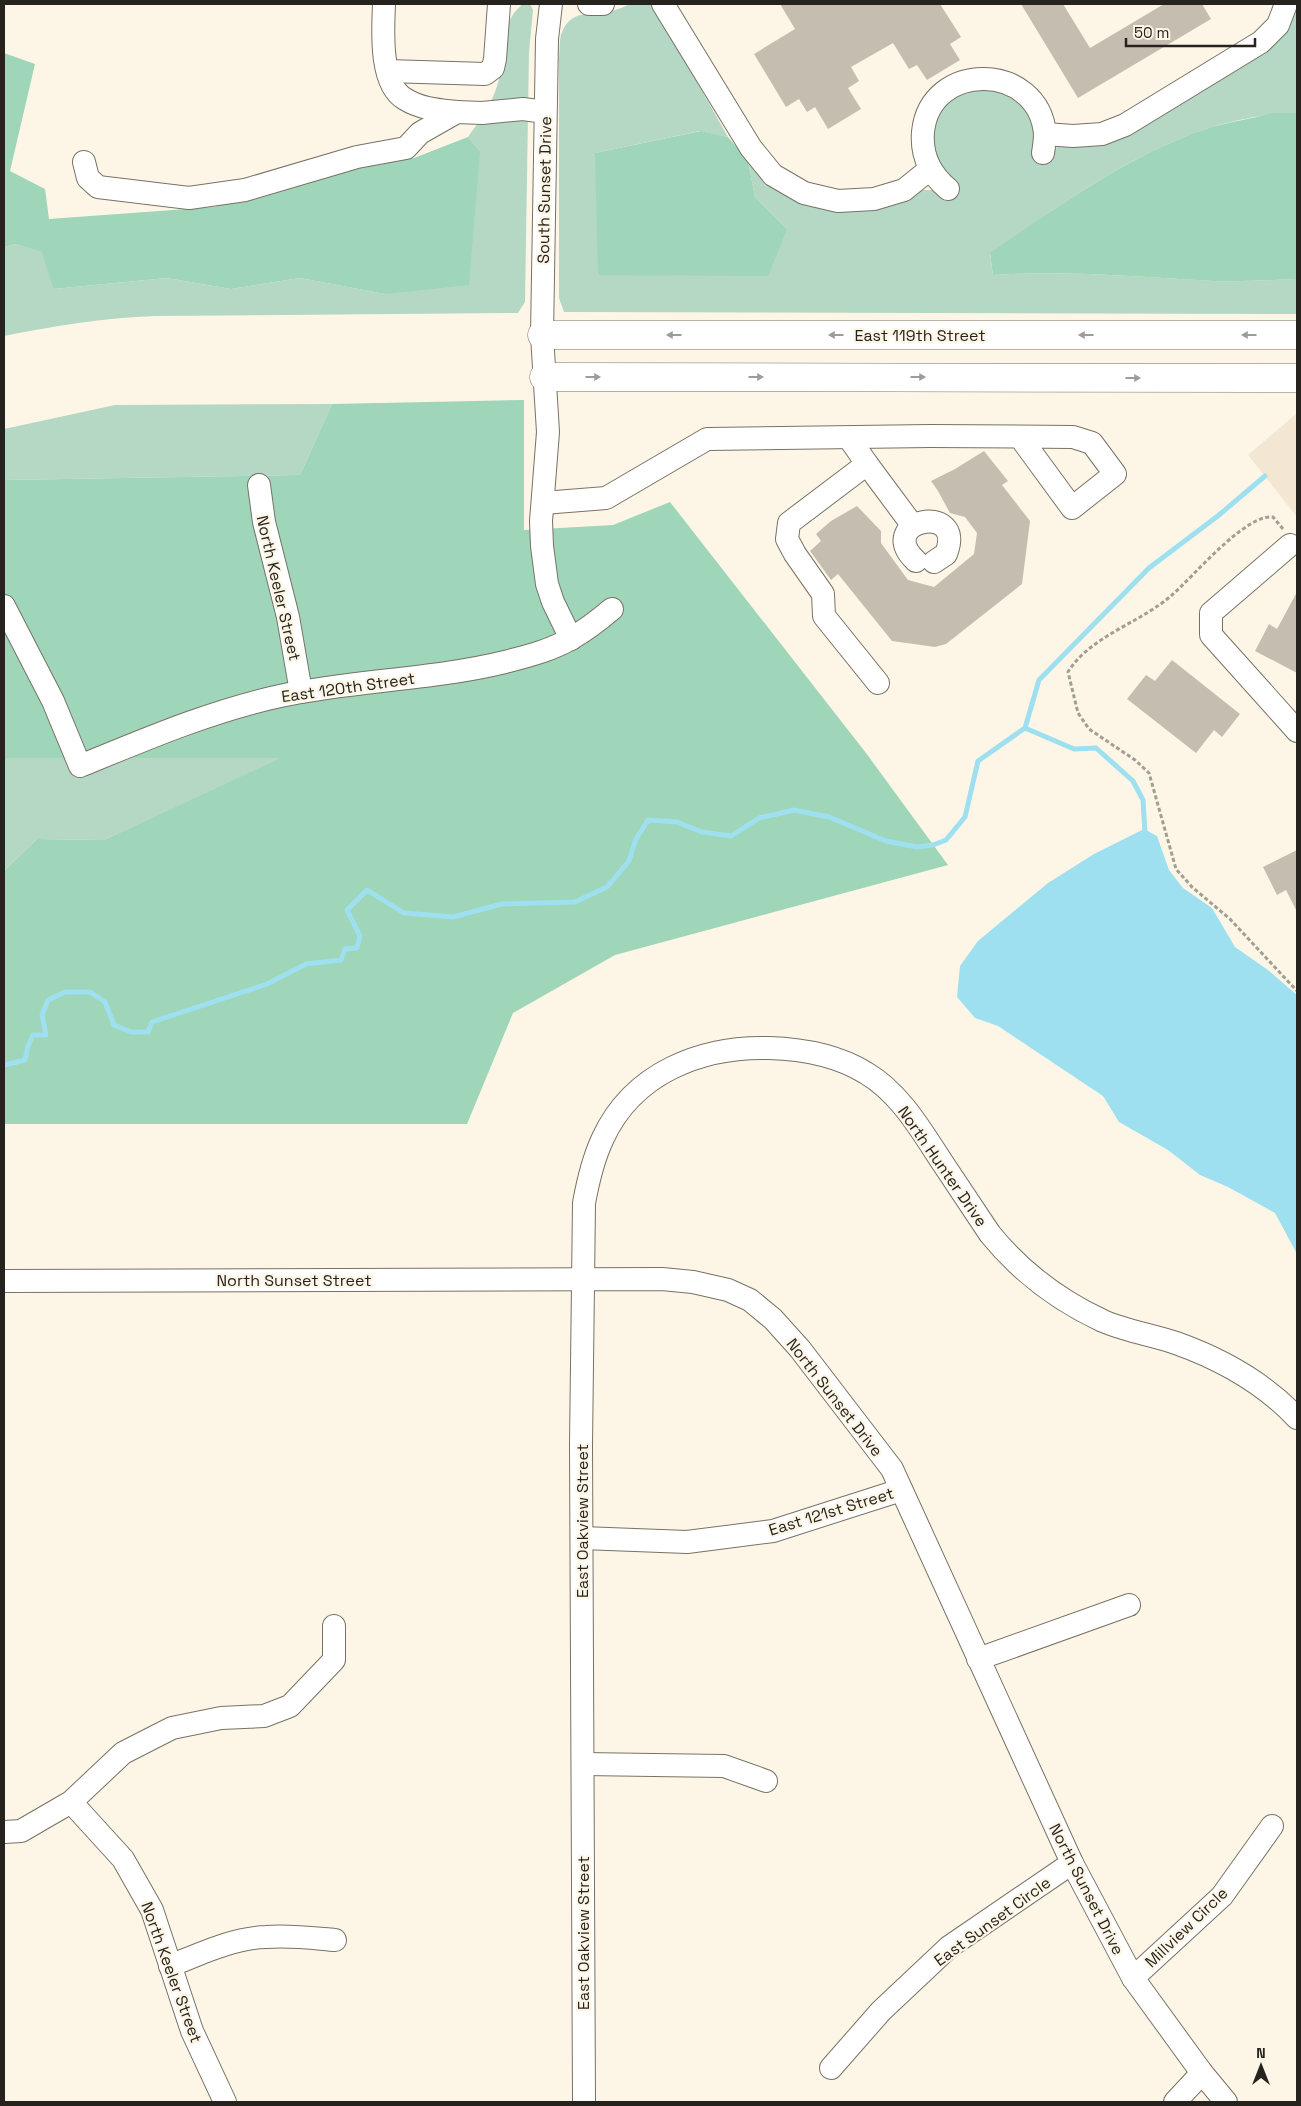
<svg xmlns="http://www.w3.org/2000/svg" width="1301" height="2106" font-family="'Space Grotesk',sans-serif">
	<rect width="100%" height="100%" fill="#fdf6e7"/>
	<path fill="#f3e7d3" d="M1297 413V517L1248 455Z"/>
	<g fill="#b4d8c4">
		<path d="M523 4H530L533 10 529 52 525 302 518 313 155 316C103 318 54 326 4 336V247L15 244 43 252 53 289 167 278 231 289 300 278 385 294 480 151 468 137C481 119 492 104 498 83 506 55 497 25 523 4Z"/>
		<path d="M630 4H653L728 137 700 131 595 153 787 229 755 197 748 161 807 203 917 190H933L939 169 932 144 937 118 944 106 954 97 967 90 994 89 1020 101 1051 153 1057 147 1269 47 1289 29 1297 4V113C1181 115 1082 190 990 254L993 275C1067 270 1140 277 1214 281 1241 282 1270 280 1297 279V314L564 312 559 298V59C560 51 559 42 561 35 568 14 582 14 599 13 611 12 620 9 630 4Z"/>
		<path d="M332 404 300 475 4 480V429L115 405Z"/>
		<path d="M4 758H282L104 840 37 839 4 871Z"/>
	</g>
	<g fill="#9fd5b8">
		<path d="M4 53 35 64 10 171 45 189 49 219 214 207 356 163 414 158 468 137 480 151 469 285 385 294 300 278 231 289 167 278 53 289 42 252 15 244 4 247Z"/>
		<path d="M1273 113H1297V279C1270 280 1241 282 1213 281 1140 277 1066 270 993 275L990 253C1056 208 1130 154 1206 129 1227 122 1251 119 1273 113Z"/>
		<path d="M701 131 728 137 748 161 755 197 787 229 768 276 598 275 595 153Z"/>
		<path d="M524 400V530L613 525 670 502 866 753 948 865 615 955 513 1013 467 1124H4V871L37 839 104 840 281 758H4V480L300 475 332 404Z"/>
	</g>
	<path fill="#9ee0f0" d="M1144 829 1157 836 1169 870 1183 888 1212 908 1235 947 1268 970 1297 995V1254L1275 1213 1228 1187 1200 1175 1168 1150 1119 1122 1103 1096 998 1026 975 1018 957 997 960 966 978 941 1048 883 1094 854Z"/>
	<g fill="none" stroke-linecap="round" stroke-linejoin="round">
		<g stroke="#9ee0f0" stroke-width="5">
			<path d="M1025 728 1074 749 1096 748 1133 781 1143 800 1145 833"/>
			<path d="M4 1065 25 1060 28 1046 33 1035H46L42 1015 48 1000 65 992H90L105 1002 114 1025 131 1032H148L152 1022 267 984 306 964 341 960 345 949 357 948 360 936 347 910 367 890 404 913 453 917 502 904 575 902 607 887 629 861 636 839 648 820 677 822 702 832 731 836 759 818 794 810 829 817 886 841 917 847 933 845 946 840 965 817 978 761 1025 728 1039 680 1149 568 1219 515 1265 476"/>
		</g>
	</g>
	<g fill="#c5beb0">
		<path d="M780 4H940L961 37 950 44 960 60 927 80 917 65 909 69 893 43 851 67 859 81 848 88 861 109 828 129 815 107 807 112 799 99 786 107 754 54 795 29Z"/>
		<path d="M1021 4H1063L1090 48 1164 4H1202L1211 19 1078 98Z"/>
		<path d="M984 451 1008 481 1002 485 1030 521 1022 584 946 644 935 647 892 641 838 574 831 580 810 551 821 541 816 534 831 521 857 506 881 531V543L908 580 934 587 974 554 977 533 965 517 950 513 938 491 931 481 955 469Z"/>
		<path d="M1297 592V673L1255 651 1269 624 1277 629Z"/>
		<path d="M1172 660 1240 714 1222 737 1214 730 1196 753 1127 699 1146 675 1155 681Z"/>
		<path d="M1297 850V912L1286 890 1277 895 1263 867Z"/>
	</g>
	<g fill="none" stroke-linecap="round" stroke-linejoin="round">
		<g stroke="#787265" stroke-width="24">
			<g id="minor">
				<path d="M384 4C383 29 379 84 405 99 421 109 439 110 457 112"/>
				<path d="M551 4 547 39 542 335 548 432 541 521 542 546 547 584 553 602 571 639"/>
				<path d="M589 4H603"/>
				<path d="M663 4 751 148 773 175 804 193 838 201 874 199 904 190 930 169"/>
				<path d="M388 71 485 74 493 68 495 59 499 4"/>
				<path d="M1045 134 1073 136 1102 134 1125 125 1261 42 1278 25 1286 4"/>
				<path d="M84 162 88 178 98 187 189 198 245 190 357 157 406 148 420 133 457 112 482 113 523 109 545 112"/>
				<path d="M948 189C930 174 921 156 923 132 930 60 1039 62 1045 134 1045 140 1044 147 1043 153"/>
				<path d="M849 438 867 464 789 523 787 539 795 554 823 594 824 616 878 683"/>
				<path d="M867 464 913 526"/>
				<path d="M259 485 264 522 288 617 301 692"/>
				<path d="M543 503 606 498 707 439 930 436 1073 437 1092 443 1115 474 1072 508 1020 437"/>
				<path d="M1290 545 1211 613V635L1297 731"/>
				<path d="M916 561C873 520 967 501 946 554L934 562"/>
				<path d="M4 606 53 701 80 766C146 739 211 711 280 696 354 680 431 680 505 662 528 656 552 650 572 638 586 630 599 620 612 609"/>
				<path d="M4 1281 662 1279 693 1282 728 1290 750 1300 773 1319 800 1349 892 1469 1072 1863 1133 1978 1202 2073 1226 2102"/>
				<path d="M582 1538 687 1542 773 1531 901 1490"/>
				<path d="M978 1659 1129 1605"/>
				<path d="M583 1764 724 1766 766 1781"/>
				<path d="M71 1802 123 1859 152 1910 192 2031 225 2102"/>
				<path d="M4 1832 21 1831 71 1802 123 1753 172 1728 221 1718 264 1716 290 1706 334 1660V1626"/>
				<path d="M170 1966C200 1954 233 1938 266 1937 289 1935 312 1938 335 1940"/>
				<path d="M1133 1978 1222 1896 1272 1826"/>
				<path d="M831 2068 881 2011 949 1947 1072 1863"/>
				<path d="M584 2102 581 1445 584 1203C588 1181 593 1159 603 1138 633 1073 701 1046 769 1048 802 1049 837 1055 866 1073 900 1093 921 1130 942 1162 958 1186 974 1210 990 1234 1020 1271 1060 1301 1103 1321 1126 1331 1152 1335 1176 1343 1221 1359 1264 1383 1297 1418"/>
				<path d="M1175 2102 1202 2073"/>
			</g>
		</g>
		<g stroke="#787265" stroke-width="29">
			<g id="major">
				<path d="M542 335H1297"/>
				<path d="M544 377 1297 378"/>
			</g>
		</g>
		<path stroke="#a39e93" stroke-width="3" stroke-dasharray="4 2.5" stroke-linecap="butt" d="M1283 529 1273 517C1245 514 1194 576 1172 595 1142 622 1090 636 1068 672L1078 713 1089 729 1135 760 1149 773 1176 869 1192 887 1230 919 1297 991"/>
		<use href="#minor" stroke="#fff" stroke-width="22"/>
		<use href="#major" stroke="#fff" stroke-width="28"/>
	</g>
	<defs><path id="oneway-solid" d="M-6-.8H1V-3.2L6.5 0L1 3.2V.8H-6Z" transform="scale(1.25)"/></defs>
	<g fill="#9d9c9a">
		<use href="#oneway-solid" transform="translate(674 335) rotate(-180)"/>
		<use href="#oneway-solid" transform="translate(836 335) rotate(-180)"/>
		<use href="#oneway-solid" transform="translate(1086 335) rotate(-180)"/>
		<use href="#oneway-solid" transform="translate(1249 335) rotate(-180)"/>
		<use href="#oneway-solid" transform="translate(593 377)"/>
		<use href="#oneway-solid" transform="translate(756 377)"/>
		<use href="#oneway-solid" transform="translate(918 377)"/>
		<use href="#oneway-solid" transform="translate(1133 378)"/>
	</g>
	<g text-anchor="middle" stroke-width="4.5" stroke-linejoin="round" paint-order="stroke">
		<g font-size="16" fill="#26231e" stroke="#fdf6e7">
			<text transform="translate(544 190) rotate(-89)" y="6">South Sunset Drive</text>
			<text x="920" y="341">East 119th Street</text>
			<text transform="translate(279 588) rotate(77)" y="6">North Keeler Street</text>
			<text transform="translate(348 687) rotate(-8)" y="6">East 120th Street</text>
			<text transform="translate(943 1166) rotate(55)" y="6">North Hunter Drive</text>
			<text x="294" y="1286">North Sunset Street</text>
			<text transform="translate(835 1397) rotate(52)" y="6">North Sunset Drive</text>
			<text transform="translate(831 1511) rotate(-17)" y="6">East 121st Street</text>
			<text transform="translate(582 1521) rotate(-90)" y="6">East Oakview Street</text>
			<text transform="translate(1087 1889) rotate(63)" y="6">North Sunset Drive</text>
			<text transform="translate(992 1921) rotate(-36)" y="6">East Sunset Circle</text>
			<text transform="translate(1186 1927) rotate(-44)" y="6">Millview Circle</text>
			<text transform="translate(583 1933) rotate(-90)" y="6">East Oakview Street</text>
			<text transform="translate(172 1972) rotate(70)" y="6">North Keeler Street</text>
		</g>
	</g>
	<rect width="1301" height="2106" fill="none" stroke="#26231e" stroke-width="10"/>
	<g transform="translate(1261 2066)" stroke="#fdf6e7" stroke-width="4" paint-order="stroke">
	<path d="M0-4L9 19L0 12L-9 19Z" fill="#26231e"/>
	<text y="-8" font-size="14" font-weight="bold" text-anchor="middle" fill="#26231e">N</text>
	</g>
	<path d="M1126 38v8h129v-8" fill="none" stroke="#26231e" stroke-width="2.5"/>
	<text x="1134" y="38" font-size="15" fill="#26231e" stroke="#fdf6e7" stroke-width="4" paint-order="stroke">50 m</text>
</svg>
